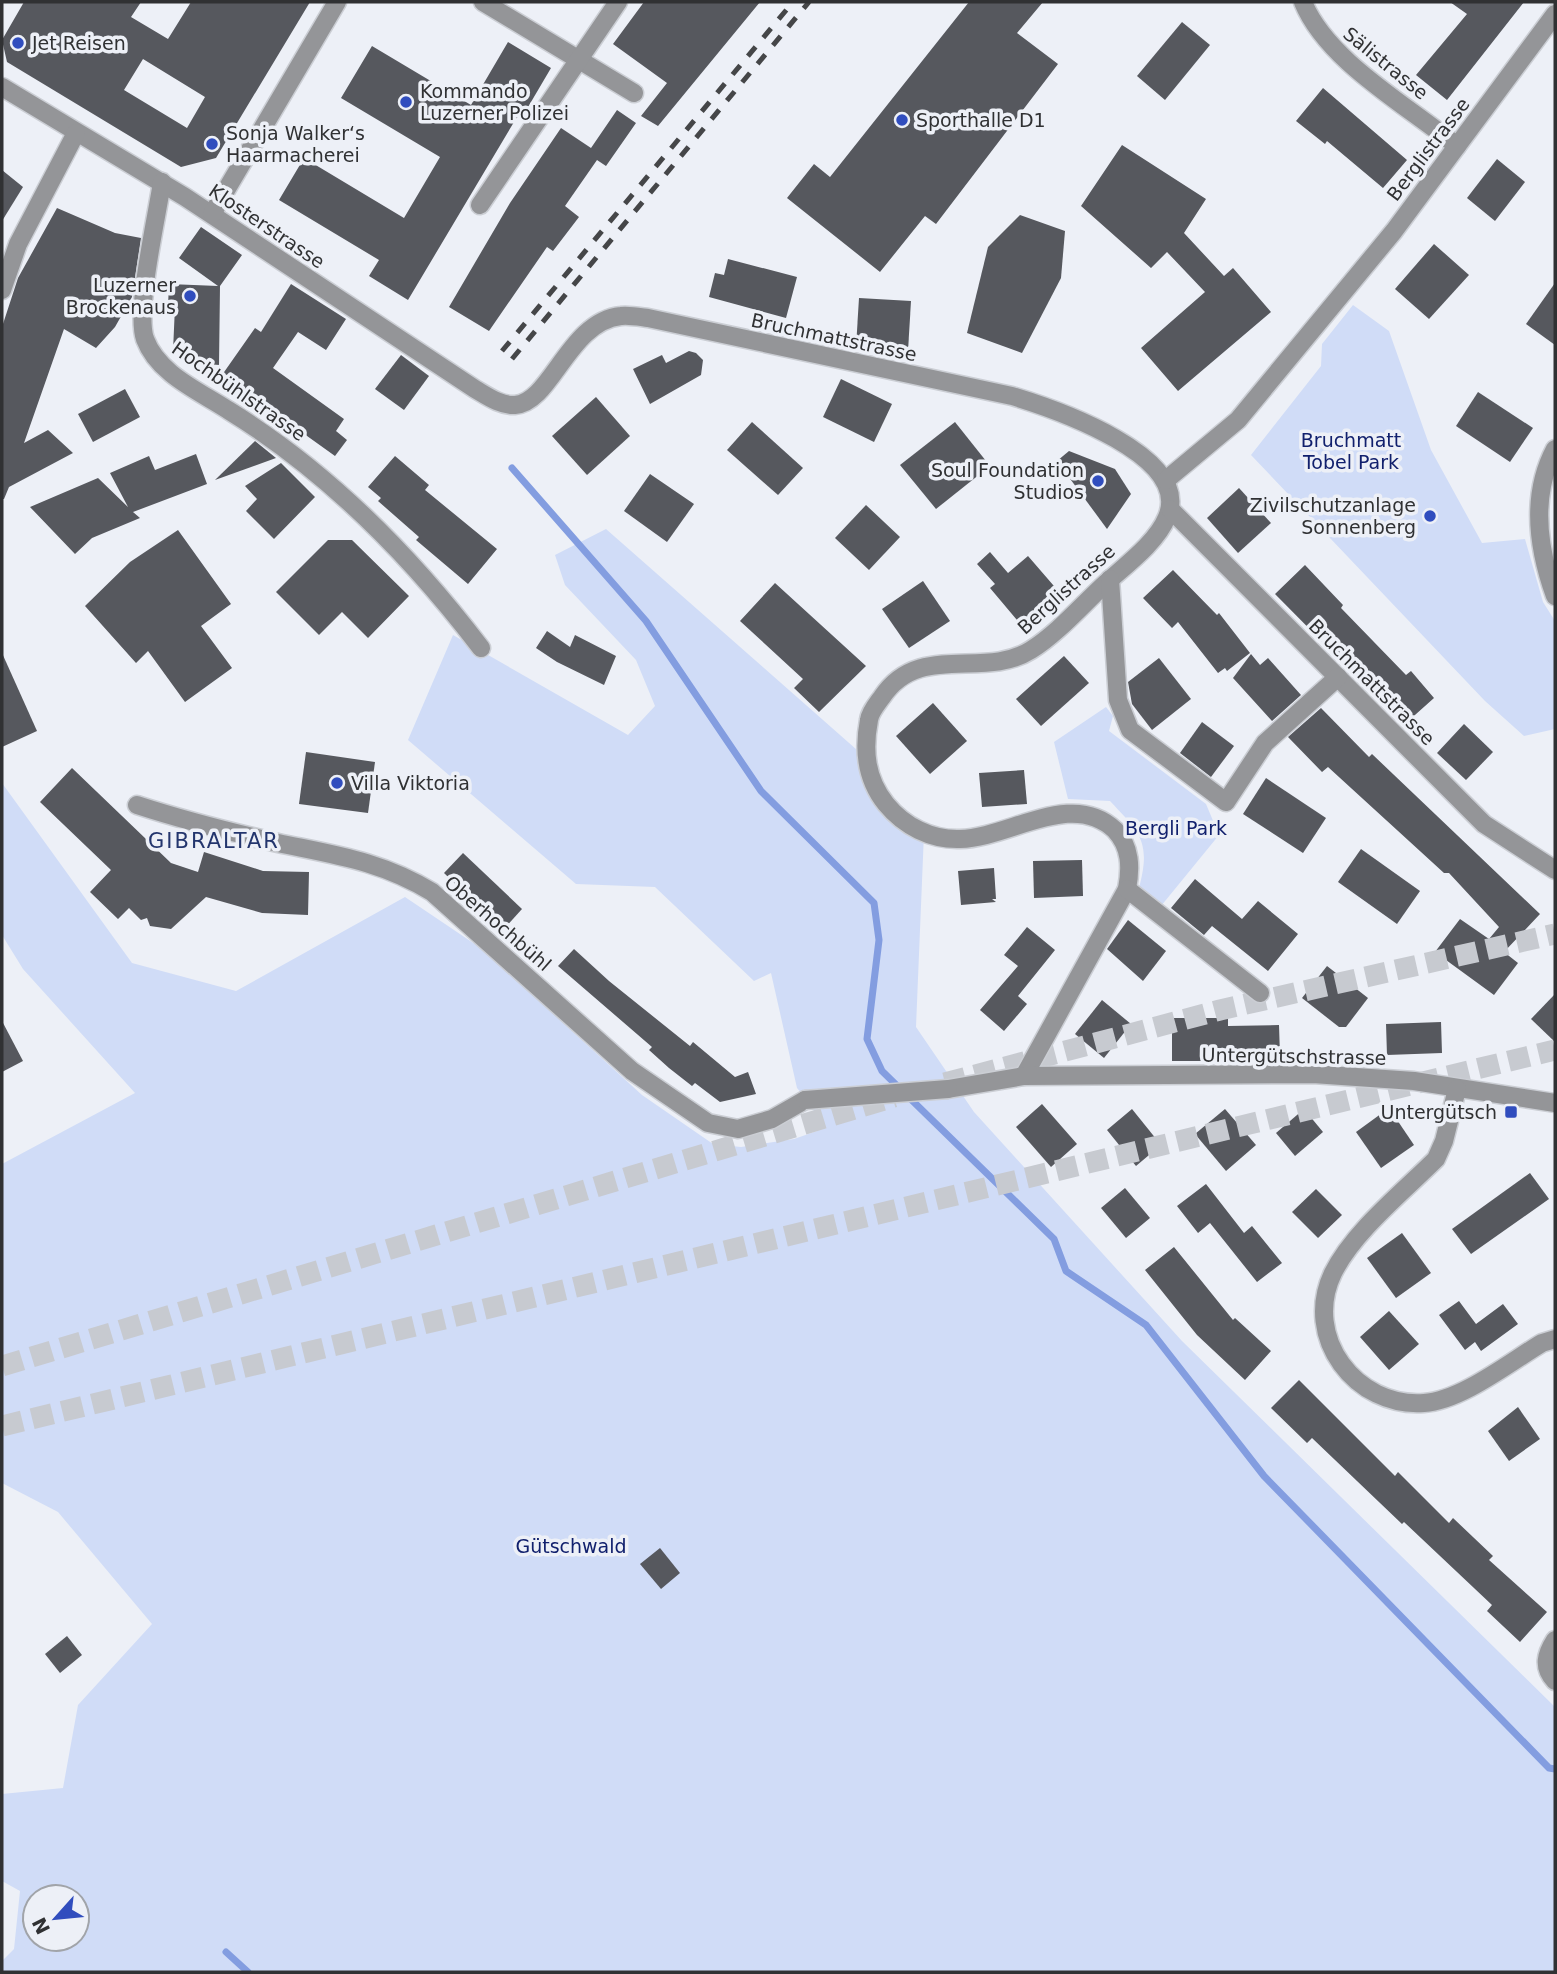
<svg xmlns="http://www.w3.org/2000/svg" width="1557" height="1974" font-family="'DejaVu Sans',sans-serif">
	<rect width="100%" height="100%" fill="#edf0f7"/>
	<g fill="#d0dcf7" fill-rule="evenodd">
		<path d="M1353 305 1389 331 1431 450 1482 543 1525 539 1543 602 1555 621V729L1524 736 1485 701 1251 455 1321 366 1322 344Z"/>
		<path d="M606 529 865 757 876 792 924 833 916 1027 974 1112 1182 1341 1555 1707V1972H2V1961L14 1949 20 1891 2 1881V1794L63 1788 78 1705 152 1624 58 1512 2 1483V1164L135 1093 23 969 2 935V783L132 963 236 991 405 897 543 990 563 1023 642 1095 713 1144 741 1147 794 1139 817 1131 813 1107 797 1088 771 973 754 981 655 887 576 884 408 740 453 635 628 735 655 706 636 660 565 585 555 555ZM35 1897H77V1939H35Z"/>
		<path d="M1106 707 1113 716 1109 731 1206 804 1219 835 1161 906 1139 888C1151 842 1141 834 1110 801L1068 799 1054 742Z"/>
	</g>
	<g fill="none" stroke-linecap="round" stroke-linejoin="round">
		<g stroke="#839de0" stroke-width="7">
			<path d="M512 468 646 621 761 791 874 903 879 940 867 1039 882 1071 1054 1239 1066 1271 1146 1325 1264 1476 1549 1768 1555 1769"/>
			<path d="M226 1952 248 1972"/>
		</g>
	</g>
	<g fill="#56585e" fill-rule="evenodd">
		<path d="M24 2H141L131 17 168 39 191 2H310L216 158 181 167 7 62 2 40ZM143 59 205 97 187 128 124 90Z"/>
		<path d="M644 2H760L658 126 641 116 667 83 613 44Z"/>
		<path d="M969 2H1043L1017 33 1058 64 936 224 925 216 880 272 787 198 814 164 830 177Z"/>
		<path d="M1450 2H1524L1447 100 1416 75 1467 14Z"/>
		<path d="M1182 22 1210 45 1165 100 1137 76Z"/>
		<path d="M508 42 551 68 521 119 517 117 408 300 369 276 379 260 279 200 304 158 404 218 440 157 341 98 372 46 471 105Z"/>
		<path d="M1323 88 1407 160 1383 188 1327 141 1325 144 1296 121Z"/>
		<path d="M617 110 636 123 606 166 597 160 565 206 579 217 553 251 547 247 489 331 449 307 510 203 561 128 591 148Z"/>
		<path d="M1122 145 1206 199 1184 233 1224 276 1233 268 1271 312 1178 391 1141 348 1205 292 1167 252 1151 268 1081 206Z"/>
		<path d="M1497 159 1525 182 1495 221 1467 198Z"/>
		<path d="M2 170 23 187 2 221Z"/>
		<path d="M57 208 115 233 141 238 132 297 115 327 96 348 64 329 24 443 48 430 73 453 9 487 4 499H2V327L18 278Z"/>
		<path d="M1020 215 1065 231 1061 278 1022 353 967 333 988 247Z"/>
		<path d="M201 227 242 255 220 286 219 365 207 364 192 352 173 351 175 306H168L169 284 218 286 179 258Z"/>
		<path d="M1434 244 1469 275 1429 319 1395 289Z"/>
		<path d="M728 259 797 277 786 318 709 297 715 273 724 275Z"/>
		<path d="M1555 283V345L1526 324Z"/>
		<path d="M291 284 346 319 326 350 298 332 273 368 344 419 336 431 347 440 335 456 222 375 255 328 261 332Z"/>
		<path d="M859 298 911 301 908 351 856 347Z"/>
		<path d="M689 351 696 353 703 360 701 375 650 404 633 369 662 355 666 363Z"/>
		<path d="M401 355 429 376 404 410 375 389Z"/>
		<path d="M841 379 892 404 874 442 823 417Z"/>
		<path d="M125 389 140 417 93 442 78 414Z"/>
		<path d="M1478 392 1533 428 1510 462 1456 426Z"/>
		<path d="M596 397 630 436 587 475 552 436Z"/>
		<path d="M752 422 803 468 778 495 727 450Z"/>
		<path d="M955 422 990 466 936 509 900 465Z"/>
		<path d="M255 441 276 458 215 480Z"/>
		<path d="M1069 451 1115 469 1131 494 1107 529 1057 461Z"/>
		<path d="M196 454 207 484 133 512 140 518 92 538 75 554 30 507 98 478 128 507 110 473 149 456 155 470Z"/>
		<path d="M395 456 429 485 425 490 497 549 468 584 416 540 419 537 378 501 381 498 368 487Z"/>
		<path d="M281 463 315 497 274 539 246 511 257 499 245 486Z"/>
		<path d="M650 474 694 504 667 542 624 511Z"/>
		<path d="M1239 488 1271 523 1238 553 1207 518Z"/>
		<path d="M866 505 900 537 869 570 835 538Z"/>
		<path d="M178 530 231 604 201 626 232 668 185 702 148 651 136 663 85 606 130 562Z"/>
		<path d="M328 540H352L409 596 368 638 342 612 319 635 276 592Z"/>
		<path d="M990 552 1008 573 1028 556 1060 593 1022 626 990 588 995 584 977 564Z"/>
		<path d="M1305 565 1343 605 1341 608 1406 675 1411 671 1434 698 1406 723 1368 680 1364 684 1275 594Z"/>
		<path d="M1173 570 1217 615 1219 613 1250 653 1227 671 1225 668 1218 673 1178 622 1172 628 1143 598Z"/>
		<path d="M923 581 950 621 909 648 882 609Z"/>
		<path d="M775 583 866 666 819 712 794 688 803 679 740 621Z"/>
		<path d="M547 631 570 647 575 635 616 656 604 685 557 662 536 648Z"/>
		<path d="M2 653 37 731 2 747Z"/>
		<path d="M1251 654 1260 665 1268 658 1301 695 1272 721 1233 678Z"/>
		<path d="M1064 656 1089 683 1041 726 1016 699Z"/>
		<path d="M1159 658 1191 699 1152 730 1132 704 1128 682Z"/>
		<path d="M933 703 967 741 930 774 896 736Z"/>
		<path d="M1321 708 1369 757 1372 754 1540 914 1504 952 1518 963 1494 995 1435 952 1460 919 1489 939 1499 927 1449 873H1444L1328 767 1322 772 1288 737Z"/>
		<path d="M1202 722 1234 746 1211 777 1180 753Z"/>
		<path d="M1464 724 1493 752 1466 780 1437 753Z"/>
		<path d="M306 752 375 762 368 813 299 804Z"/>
		<path d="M72 768 171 863 198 872 204 852 263 871 309 872 308 915 262 913 206 897 171 929 150 926 147 918 141 920 129 908 118 919 90 892 111 870 40 802Z"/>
		<path d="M1024 770 1027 804 982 807 979 773Z"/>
		<path d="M1266 778 1326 818 1303 853 1243 814Z"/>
		<path d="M1361 849 1420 891 1397 924 1338 882Z"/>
		<path d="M463 853 522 909 503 930 444 873Z"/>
		<path d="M1082 860 1083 896 1034 898 1033 861Z"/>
		<path d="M994 868 996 899H992L996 902 961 905 958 871Z"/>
		<path d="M1195 879 1242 919 1258 901 1298 934 1268 971 1212 926 1204 935 1171 908Z"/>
		<path d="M1128 920 1166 951 1143 981 1107 949Z"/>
		<path d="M1027 927 1055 950 1018 996 1027 1004 1004 1031 980 1010 1018 966 1004 955Z"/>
		<path d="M574 949 609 981 690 1046 693 1042 735 1077 748 1072 756 1094 720 1102 695 1083 692 1086 669 1068 649 1050 652 1047 558 966Z"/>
		<path d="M1327 966 1368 998 1346 1027H1339L1302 998Z"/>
		<path d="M1555 994V1042L1531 1019Z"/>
		<path d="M1102 1000 1131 1024 1104 1058 1075 1034Z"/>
		<path d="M1172 1018H1228V1026L1279 1025 1280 1056 1228 1059V1061H1172Z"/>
		<path d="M2 1021 23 1061 2 1072Z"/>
		<path d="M1441 1022 1442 1053 1387 1055 1386 1024Z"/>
		<path d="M1042 1104 1077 1144 1051 1167 1016 1127Z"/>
		<path d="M1389 1108 1414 1145 1381 1168 1356 1132Z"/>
		<path d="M1132 1109 1161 1145 1136 1166 1107 1130Z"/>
		<path d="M1225 1109 1256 1145 1226 1171 1195 1134Z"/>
		<path d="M1304 1109 1323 1132 1295 1156 1276 1133Z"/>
		<path d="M1530 1173 1549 1199 1471 1254 1452 1229Z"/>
		<path d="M1206 1184 1244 1233 1252 1226 1282 1263 1257 1282 1210 1223 1198 1233 1177 1206Z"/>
		<path d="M1125 1188 1150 1218 1126 1238 1101 1208Z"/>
		<path d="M1316 1189 1342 1215 1318 1238 1292 1212Z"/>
		<path d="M1402 1233 1431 1273 1396 1298 1367 1258Z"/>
		<path d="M1174 1247 1233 1320 1235 1318 1271 1351 1245 1380 1197 1335 1145 1270Z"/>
		<path d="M1459 1301 1476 1324 1503 1304 1518 1324 1481 1351 1475 1342 1465 1350 1439 1315Z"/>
		<path d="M1389 1311 1419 1344 1389 1370 1360 1337Z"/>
		<path d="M1299 1380 1395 1476 1398 1472 1449 1523 1453 1518 1493 1556 1489 1560 1547 1612 1520 1642 1487 1611 1492 1605 1404 1522 1402 1524 1312 1438 1307 1443 1271 1408Z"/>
		<path d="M1518 1407 1540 1439 1509 1461 1488 1431Z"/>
		<path d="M660 1548 680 1573 661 1589 640 1564Z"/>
		<path d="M67 1636 82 1655 60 1673 45 1654Z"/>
	</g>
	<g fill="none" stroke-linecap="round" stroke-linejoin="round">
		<g stroke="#c7cad0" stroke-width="21" stroke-dasharray="21 10" stroke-linecap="butt">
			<path d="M945 1083 1220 1010 1555 934"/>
			<path d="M2 1366 894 1097"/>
			<path d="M2 1426 1555 1050"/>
		</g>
		<g stroke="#cbced4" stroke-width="21">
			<g id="minor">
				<path d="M483 2 634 93"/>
				<path d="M1303 2C1327 61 1407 105 1457 146"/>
				<path d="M2 87 185 197 475 389C487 396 501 406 515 405 551 403 569 321 621 316 629 315 640 317 648 318L1012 396C1055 409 1193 456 1167 517 1157 542 1126 565 1106 583 1082 605 1058 633 1031 650 984 680 919 641 882 697 877 704 870 712 869 720 863 751 866 779 886 804 904 826 931 840 960 839 1009 838 1072 789 1115 830 1131 847 1131 868 1127 889L1024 1076"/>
				<path d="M162 182C157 217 135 310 145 339 158 374 199 391 228 410 327 471 411 556 481 648"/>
				<path d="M480 205 618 2"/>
				<path d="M212 214 337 2"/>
				<path d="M2 290 18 244 76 133"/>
				<path d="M1555 449C1530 496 1538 549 1555 596"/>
				<path d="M1166 480 1238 420 1394 231 1555 14"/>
				<path d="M1170 509 1484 824 1555 870"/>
				<path d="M1110 579 1118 700 1130 730 1226 802 1265 743 1338 677"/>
				<path d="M137 805C183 820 230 832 278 843 335 855 381 861 432 892L632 1071 708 1123 738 1129 772 1119 805 1100"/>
				<path d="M1127 889 1260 993"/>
				<path d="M948 1089 1024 1076 1313 1074 1414 1081 1555 1103"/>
				<path d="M1457 1089 1444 1141 1436 1159C1403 1192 1354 1231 1333 1273 1302 1337 1356 1408 1424 1403 1461 1401 1510 1362 1542 1343L1555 1339"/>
				<path d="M1555 1640C1546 1654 1542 1667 1555 1681"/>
			</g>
		</g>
		<use href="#minor" stroke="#949598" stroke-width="18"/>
		<g stroke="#454648" stroke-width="5" stroke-dasharray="12 12" stroke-linecap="butt">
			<path d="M502 351 793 2"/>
			<path d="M512 359 809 2"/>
		</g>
		<g stroke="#cbced4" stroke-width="21" stroke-linecap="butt">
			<path id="minor-bridge" d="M805 1100 948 1089"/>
		</g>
		<use href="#minor-bridge" stroke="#949598" stroke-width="18"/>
	</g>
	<g fill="#304dbe" stroke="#edf0f7" stroke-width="2.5">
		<circle cx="18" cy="43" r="7"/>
		<circle cx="406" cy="102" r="7"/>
		<circle cx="902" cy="120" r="7"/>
		<circle cx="212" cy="144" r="7"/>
		<circle cx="190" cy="296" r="7"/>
		<circle cx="1098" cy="481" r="7"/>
		<circle cx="1430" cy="516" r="7"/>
		<circle cx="337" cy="783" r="7"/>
		<rect x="1504" y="1105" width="14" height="14" rx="3.5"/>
	</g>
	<g text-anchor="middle" stroke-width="7" stroke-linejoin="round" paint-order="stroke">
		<g font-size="19" fill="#303133" stroke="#edf0f7" text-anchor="start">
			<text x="32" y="50">Jet Reisen</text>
			<text x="420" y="98">Kommando<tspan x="420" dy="22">Luzerner Polizei</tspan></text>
			<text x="916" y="127">Sporthalle D1</text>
			<text x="226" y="140">Sonja Walker‘s<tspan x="226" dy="22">Haarmacherei</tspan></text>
			<text x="176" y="292" text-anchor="end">Luzerner<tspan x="176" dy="22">Brockenaus</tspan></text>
			<text x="1084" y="477" text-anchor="end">Soul Foundation<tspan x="1084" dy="22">Studios</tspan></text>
			<text x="1416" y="512" text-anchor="end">Zivilschutzanlage<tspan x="1416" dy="22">Sonnenberg</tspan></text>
			<text x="351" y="790">Villa Viktoria</text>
			<text x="1497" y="1119" text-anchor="end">Untergütsch</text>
		</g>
		<g font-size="19" fill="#303133" stroke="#edf0f7">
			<text transform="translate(1386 63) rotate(39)" y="7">Sälistrasse</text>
			<text transform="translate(1428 149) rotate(-53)" y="7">Berglistrasse</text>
			<text transform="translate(267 226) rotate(34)" y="7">Klosterstrasse</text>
			<text transform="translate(834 337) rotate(12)" y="7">Bruchmattstrasse</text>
			<text transform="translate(239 391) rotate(35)" y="7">Hochbühlstrasse</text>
			<text transform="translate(1066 589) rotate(-42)" y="7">Berglistrasse</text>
			<text transform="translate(1372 682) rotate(45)" y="7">Bruchmattstrasse</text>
			<text transform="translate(498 923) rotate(41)" y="7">Oberhochbühl</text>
			<text transform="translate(1294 1056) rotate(1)" y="7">Untergütschstrasse</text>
		</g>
		<g font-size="19" fill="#11206d" stroke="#edf0f7">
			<text x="1351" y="447">Bruchmatt<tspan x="1351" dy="22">Tobel Park</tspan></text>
			<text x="1176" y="835">Bergli Park</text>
			<text x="571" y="1553">Gütschwald</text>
		</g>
		<g font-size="21" letter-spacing="2" fill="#23356d" stroke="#edf0f7">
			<text x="214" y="848">GIBRALTAR</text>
		</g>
	</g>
	<rect width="1557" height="1974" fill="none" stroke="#303133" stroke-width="7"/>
	<g transform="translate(56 1918) rotate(243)"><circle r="33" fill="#edf0f7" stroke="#a1a4a9" stroke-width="2"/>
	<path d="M0-5L12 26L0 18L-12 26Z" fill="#304dbe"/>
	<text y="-10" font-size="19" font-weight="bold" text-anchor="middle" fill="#303133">N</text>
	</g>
</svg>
